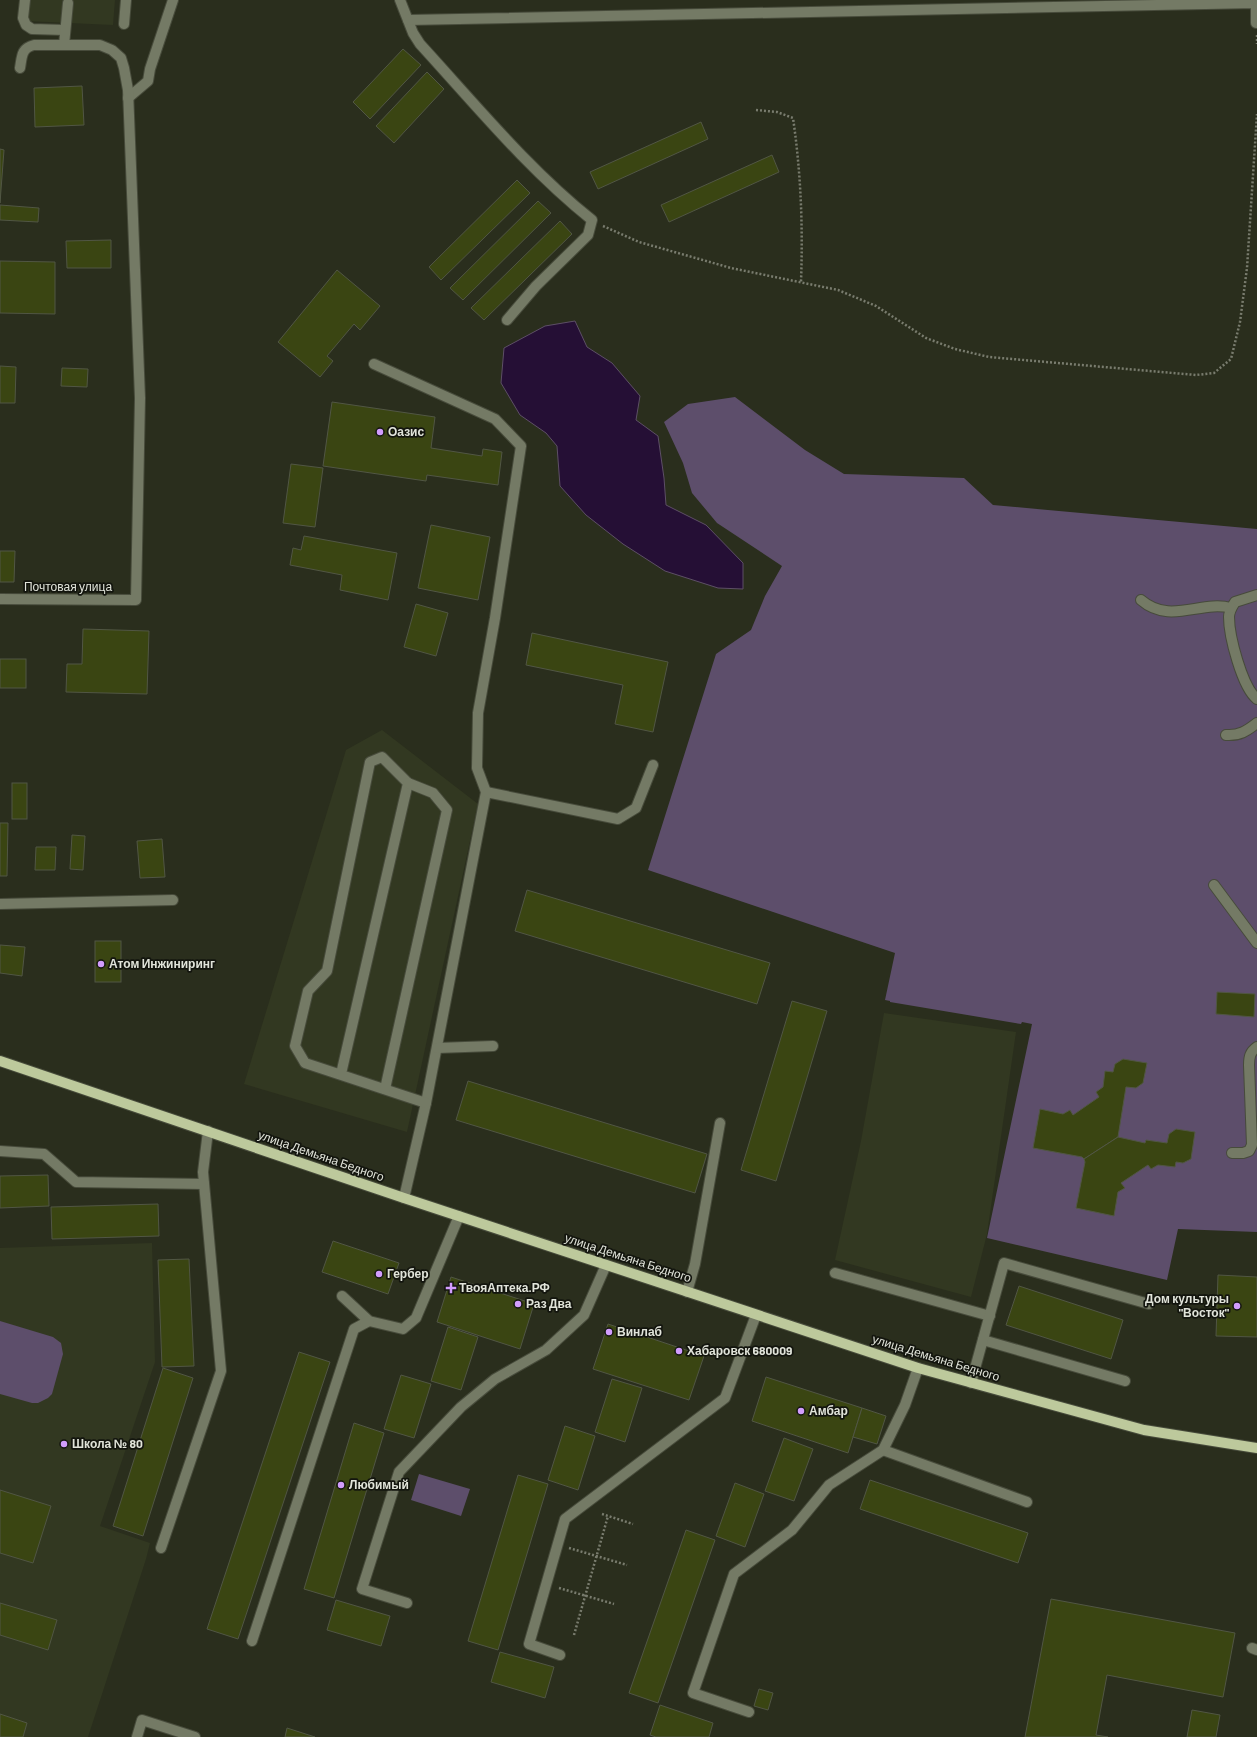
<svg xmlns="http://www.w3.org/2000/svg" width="1257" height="1737" font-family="Barlow,sans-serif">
	<rect width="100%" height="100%" fill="#2a2e1d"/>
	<g fill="#323821">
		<path d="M28 0H115L113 25 26 21Z"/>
		<path d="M382 730 478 804 407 1132 244 1084 346 750Z"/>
		<path d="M884 1013 1016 1032 987 1234 971 1297 835 1260 861 1141Z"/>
		<path d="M152 1243 155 1362 100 1526 150 1543 146 1559 88 1737H0V1248Z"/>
	</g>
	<g fill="#5d4e6b">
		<path d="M735 397 805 450 844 474 964 478 993 505 1257 529V1232L1178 1229 1167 1280 987 1238 1032 1024 1022 1022 1021 1024 890 1002V1001L885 1000 895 953 648 870 716 654 751 630 765 596 782 566 717 523 692 493 683 463 664 422 688 404Z"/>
		<path d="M0 1321 53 1337 61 1343 63 1354 52 1394 48 1398 38 1403H32L0 1394Z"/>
		<path d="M419 1474 470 1489 461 1516 411 1500Z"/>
	</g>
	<path fill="#250f35" stroke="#5d4f66" d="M575 321 587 347 612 363 640 396 636 420 658 436 664 478 666 505 706 525 743 563V589L718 588 665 571 623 544 586 515 560 486 557 446 546 433 520 415 501 383 504 348 545 326Z"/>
	<g fill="#3a4512" stroke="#515644">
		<path d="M403 49 421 65 370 119 353 102Z"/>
		<path d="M427 72 444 89 394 143 376 126Z"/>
		<path d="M82 86 84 125 35 127 34 88Z"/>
		<path d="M701 122 708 139 598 189 590 172Z"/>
		<path d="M0 149 4 150 0 203Z"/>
		<path d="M772 155 779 172 669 222 661 205Z"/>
		<path d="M517 180 530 193 441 280 429 267Z"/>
		<path d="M538 201 551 213 463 300 450 288Z"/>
		<path d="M0 205 39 208 38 222 0 220Z"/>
		<path d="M560 221 572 234 484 320 471 308Z"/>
		<path d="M111 240V268H67L66 241Z"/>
		<path d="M0 261 55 262V314L0 313Z"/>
		<path d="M337 270 380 306 360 330 354 324 327 356 333 361 320 377 278 342Z"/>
		<path d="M0 366 16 367 15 403H0Z"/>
		<path d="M62 368 88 369 87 387 61 386Z"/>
		<path d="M332 402 435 417 431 448 482 456 483 449 502 452 498 485 427 475 426 481 323 466Z"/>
		<path d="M291 464 323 468 315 527 283 523Z"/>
		<path d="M431 525 490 537 478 600 418 588Z"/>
		<path d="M304 536 397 553 388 600 340 590 342 575 290 565 293 548 301 550Z"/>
		<path d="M0 551H15L14 582H0Z"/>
		<path d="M416 604 448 613 436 656 404 647Z"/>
		<path d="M83 629 149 631 147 694 66 692 67 664H82Z"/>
		<path d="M532 633 668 662 653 732 615 724 623 685 526 665Z"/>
		<rect x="0" y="659" width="26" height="29"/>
		<rect x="12" y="783" width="15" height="36"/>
		<path d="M0 823H8L7 876H0Z"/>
		<path d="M72 835 85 836 83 870 70 869Z"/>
		<path d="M162 839 165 877 140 878 137 841Z"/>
		<path d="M36 847H56L55 870H35Z"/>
		<path d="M527 890 770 963 757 1004 515 931Z"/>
		<rect x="95" y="941" width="26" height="41"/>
		<path d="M0 945 25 947 22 976 0 973Z"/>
		<path d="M1217 992 1255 994 1254 1017 1216 1014Z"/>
		<path d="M792 1001 827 1011 776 1181 741 1170Z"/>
		<path d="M1123 1059 1147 1063 1143 1083 1136 1088 1126 1087 1118 1137 1084 1159 1082 1157 1033 1148 1040 1109 1063 1114 1070 1110 1073 1115 1099 1097 1096 1092 1103 1087 1105 1071 1113 1072 1115 1064Z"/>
		<path d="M468 1081 707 1154 695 1193 456 1120Z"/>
		<path d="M1176 1129 1195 1132 1191 1159 1183 1163 1176 1162 1175 1167 1158 1165 1151 1169 1148 1165 1121 1183 1125 1188 1118 1192 1114 1216 1076 1208 1085 1162 1084 1159 1118 1137 1145 1143 1146 1140 1167 1143 1169 1134Z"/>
		<path d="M48 1175 49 1206 0 1208V1176Z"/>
		<path d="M158 1204 159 1236 52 1239 51 1207Z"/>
		<path d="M333 1241 399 1263 388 1294 322 1272Z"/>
		<path d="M189 1259 194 1366 162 1367 158 1260Z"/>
		<path d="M1218 1275 1257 1277V1337L1216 1336Z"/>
		<path d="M451 1277 534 1304 520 1349 437 1322Z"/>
		<path d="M1019 1286 1123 1320 1111 1359 1006 1325Z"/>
		<path d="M608 1324 704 1356 689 1400 593 1369Z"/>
		<path d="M448 1327 478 1337 461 1390 431 1381Z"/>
		<path d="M299 1352 330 1362 238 1639 207 1629Z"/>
		<path d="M163 1368 193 1378 143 1536 113 1526Z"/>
		<path d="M401 1375 431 1384 414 1438 384 1429Z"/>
		<path d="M766 1377 862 1408 848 1453 752 1421Z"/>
		<path d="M612 1379 642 1388 625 1442 595 1432Z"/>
		<path d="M862 1408 886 1416 877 1444 853 1437Z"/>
		<path d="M354 1423 384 1433 334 1598 304 1589Z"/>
		<path d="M565 1426 595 1436 578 1490 548 1480Z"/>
		<path d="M784 1438 813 1449 794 1501 765 1491Z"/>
		<path d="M518 1475 548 1484 498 1650 468 1641Z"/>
		<path d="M870 1480 1028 1533 1018 1563 860 1509Z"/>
		<path d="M735 1483 764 1494 745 1547 716 1536Z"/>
		<path d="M0 1490 51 1506 33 1563 0 1553Z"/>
		<path d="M686 1530 715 1540 658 1703 629 1693Z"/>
		<path d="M1051 1599 1235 1633 1223 1697 1107 1675 1096 1735 1108 1737H1025Z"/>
		<path d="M336 1600 390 1616 381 1646 327 1630Z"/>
		<path d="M0 1603 57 1620 48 1650 0 1635Z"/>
		<path d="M500 1652 554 1667 545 1698 491 1682Z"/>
		<path d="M759 1689 773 1693 768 1710 754 1706Z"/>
		<path d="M660 1705 713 1723 709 1737H656L650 1735Z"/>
		<path d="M1192 1710 1220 1715 1216 1737H1187Z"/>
		<path d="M0 1714 27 1723 23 1737H0Z"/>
		<path d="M287 1728 315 1737H285Z"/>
	</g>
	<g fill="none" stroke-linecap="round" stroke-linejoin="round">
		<g stroke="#474b3b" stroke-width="12">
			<g id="minor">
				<path d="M25 0 23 18 26 25 32 29 65 30"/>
				<path d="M400 0 413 33 420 44C475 104 528 169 592 220L588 235 536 286 507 320"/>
				<path d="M408 20 1256 3V23"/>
				<path d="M124 24 126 0"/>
				<path d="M64 45 68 3"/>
				<path d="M128 98 148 81 150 69 173 0"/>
				<path d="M374 364 495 419 521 446 495 618 478 713 477 768 486 792 426 1103 404 1198"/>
				<path d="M1257 595 1235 602C1232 607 1229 611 1229 617 1229 636 1242 687 1257 699"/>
				<path d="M0 599 136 600 140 398 128 90 124 68 121 58 112 50 100 45H34C21 48 22 57 20 68"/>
				<path d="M1141 600C1170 625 1201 600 1231 608"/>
				<path d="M1226 735C1239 736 1247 731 1257 723"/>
				<path d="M486 792 618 819 636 808 653 765"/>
				<path d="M1214 885 1257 943"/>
				<path d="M0 904 173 900"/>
				<path d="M437 1048 493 1046"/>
				<path d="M341 1074 408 783 382 757 370 762 327 971 308 991 295 1046 305 1063 426 1103"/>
				<path d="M385 1089 447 810 433 793 408 783"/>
				<path d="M0 1151 44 1154 76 1182 204 1184"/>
				<path d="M1232 1153H1243L1249 1151 1252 1145 1249 1065C1249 1057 1250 1052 1257 1047"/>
				<path d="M835 1273 990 1316"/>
				<path d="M687 1292 695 1264 720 1123"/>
				<path d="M342 1296 369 1321 403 1329 416 1318 459 1216"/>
				<path d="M983 1340 1125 1381"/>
				<path d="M971 1383 1004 1263 1149 1304"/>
				<path d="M883 1450 1027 1502"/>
				<path d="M161 1548 221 1371 203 1172 208 1131"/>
				<path d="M407 1603 362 1589 399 1472 461 1407 495 1379 546 1350 584 1315 606 1265"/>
				<path d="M252 1641 354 1329 369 1321"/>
				<path d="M1252 1648 1257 1650"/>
				<path d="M560 1655 529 1644 565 1519 725 1398 756 1315"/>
				<path d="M749 1712 693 1693 734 1574 792 1530 829 1485 883 1450 905 1405 918 1368"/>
				<path d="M137 1737 142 1720 195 1737"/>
			</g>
		</g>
		<g stroke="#474b3b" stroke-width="12">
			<path id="major" d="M0 1061 404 1198 918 1368 1144 1430 1257 1448"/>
		</g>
		<g stroke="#797c6e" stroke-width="2.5" stroke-dasharray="2 2" stroke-linecap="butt">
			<path d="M1257 35V44"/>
			<path d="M756 110 777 112 793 118C801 173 803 227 801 282"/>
			<path d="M603 226 639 242 731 268 838 290 876 306 926 338 955 349 989 357 1196 375 1214 373 1231 359 1240 322 1247 268 1257 114"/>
			<path d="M602 1514 633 1524"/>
			<path d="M569 1548 627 1565"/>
			<path d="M559 1588 614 1604"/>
			<path d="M574 1635 608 1516"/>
		</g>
		<use href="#minor" stroke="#747a65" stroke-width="10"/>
		<use href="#major" stroke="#bdc99c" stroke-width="10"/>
	</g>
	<g fill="#d29dfd" stroke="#13150e" stroke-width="1.5">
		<circle cx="380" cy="432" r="4"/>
		<circle cx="101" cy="964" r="4"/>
		<circle cx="379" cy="1274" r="4"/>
		<path d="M449 1282h4v4h4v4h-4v4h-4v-4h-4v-4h4z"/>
		<circle cx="518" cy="1304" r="4"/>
		<circle cx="1237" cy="1306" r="4"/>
		<circle cx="609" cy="1332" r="4"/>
		<circle cx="679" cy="1351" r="4"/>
		<circle cx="801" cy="1411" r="4"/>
		<circle cx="64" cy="1444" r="4"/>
		<circle cx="341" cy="1485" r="4"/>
	</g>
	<g text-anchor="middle" stroke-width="3.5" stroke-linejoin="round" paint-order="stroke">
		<g font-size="12" font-weight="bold" fill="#e1e4da" stroke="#13150e" text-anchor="start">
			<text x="388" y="436">Оазис</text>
			<text x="109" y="968">Атом Инжиниринг</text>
			<text x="387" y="1278">Гербер</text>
			<text x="459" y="1292">ТвояАптека.РФ</text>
			<text x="1229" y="1303" text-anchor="end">Дом культуры<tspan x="1229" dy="14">"Восток"</tspan></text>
			<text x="526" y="1308">Раз Два</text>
			<text x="617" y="1336">Винлаб</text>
			<text x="687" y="1355">Хабаровск 680009</text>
			<text x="809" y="1415">Амбар</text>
			<text x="72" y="1448">Школа № 80</text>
			<text x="349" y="1489">Любимый</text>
		</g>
		<g font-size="12" fill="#e1e4da" stroke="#13150e">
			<text x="68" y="591">Почтовая улица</text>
			<text transform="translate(321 1156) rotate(19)" y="4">улица Демьяна Бедного</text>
			<text transform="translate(628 1258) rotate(18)" y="4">улица Демьяна Бедного</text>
			<text transform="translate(936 1358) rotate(17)" y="4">улица Демьяна Бедного</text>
		</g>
	</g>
</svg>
